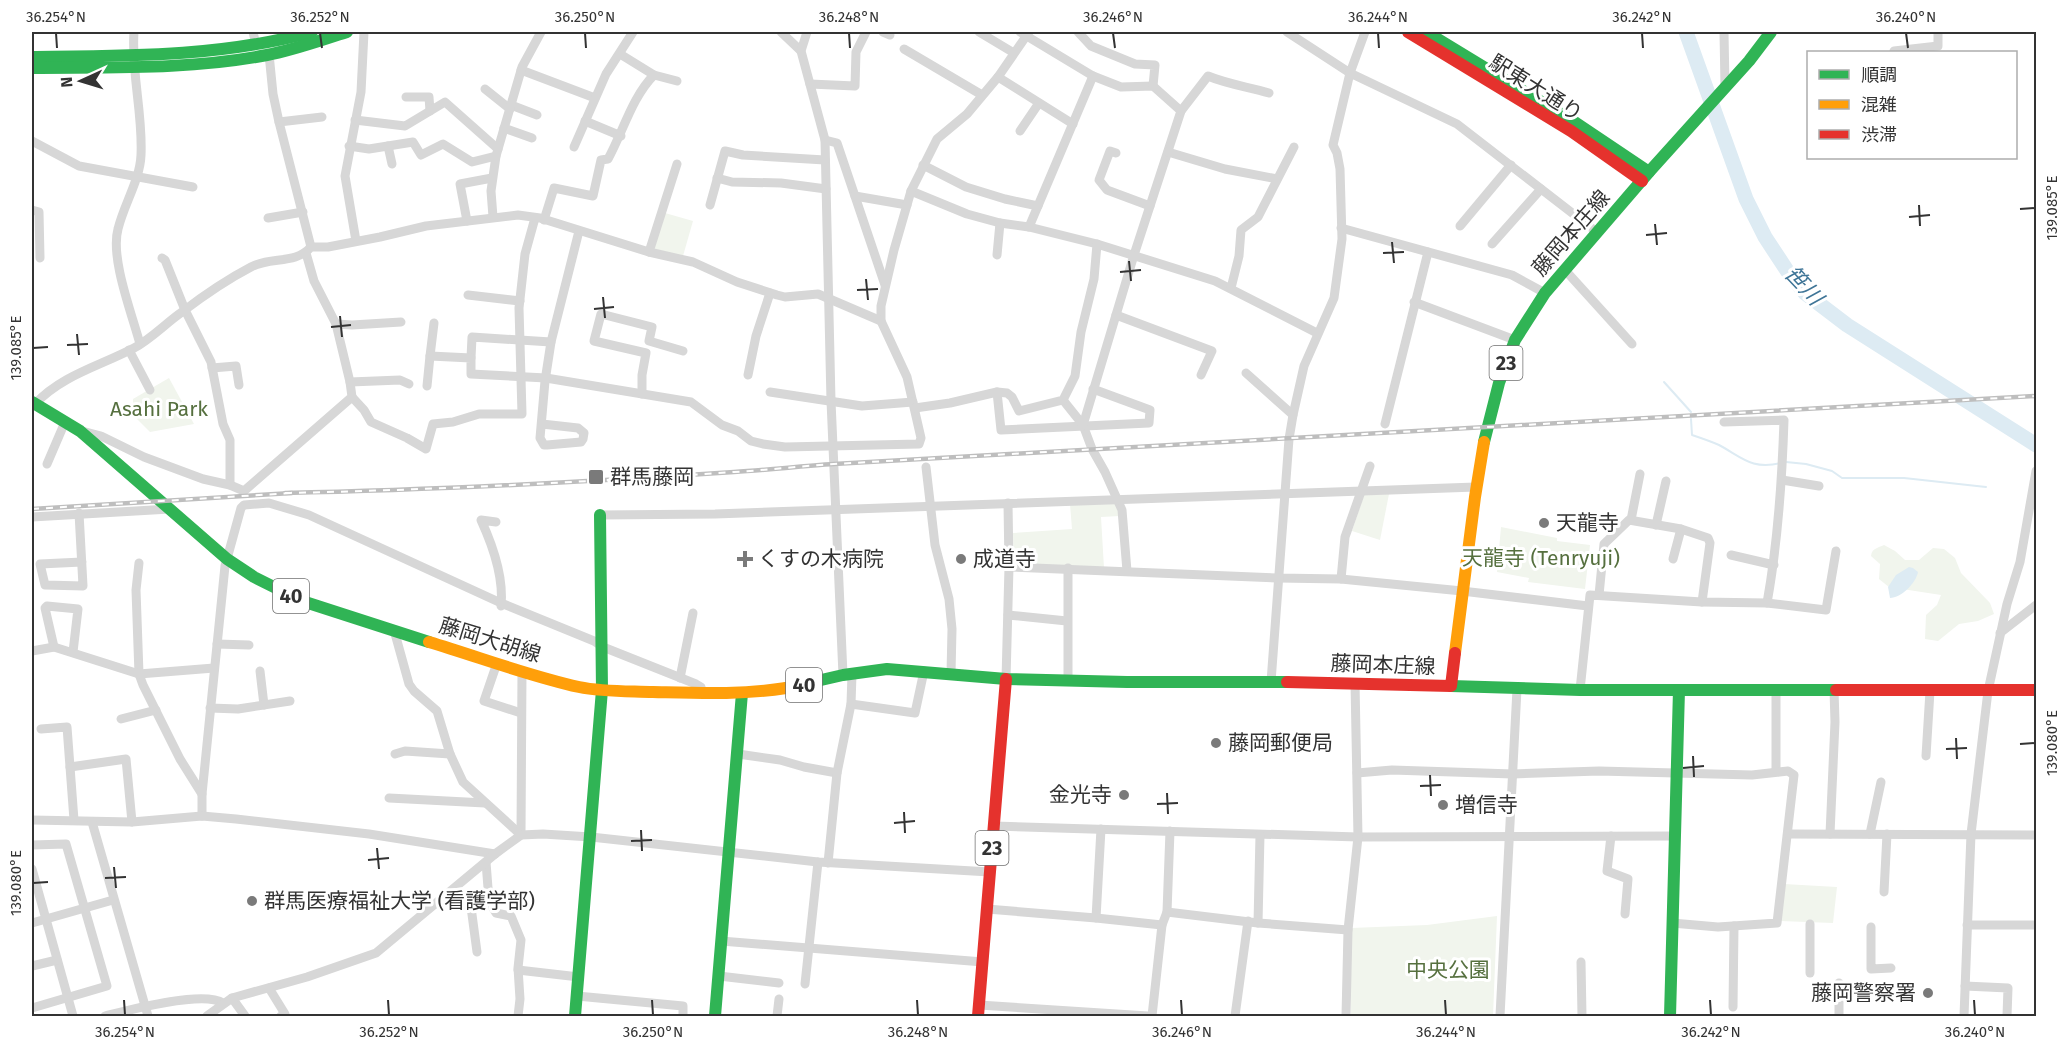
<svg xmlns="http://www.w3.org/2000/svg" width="2068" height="1048" font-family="'Fira Sans','Noto Sans JP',sans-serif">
	<rect width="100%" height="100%" fill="#fff"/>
	<g fill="#f1f5ed">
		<path d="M665 213 693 221 683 256 656 250 654 247Z"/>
		<path d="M169 378 194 424 150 432 133 415V399Z"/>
		<path d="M1389 494 1380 540 1352 531 1364 495Z"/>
		<path d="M1114 501 1120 516 1101 517 1104 568 1014 565 1013 533 1072 529 1070 504Z"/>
		<path d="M1501 527 1557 538V541L1590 545 1585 589 1528 582 1529 578 1497 572Z"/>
		<path d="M1884 545 1895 551 1905 560H1919L1933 548 1944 549 1955 558 1961 573 1990 603 1994 614 1978 621 1959 624 1938 641 1925 639 1926 615 1937 605 1941 595 1889 587 1879 579 1880 564 1871 556C1872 548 1878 548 1884 545Z"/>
		<path d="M1784 884 1837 887 1833 923 1780 921Z"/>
		<path d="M1497 916 1493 1016H1351V928L1427 925Z"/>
	</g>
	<path fill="#ddebf3" d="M1909 567 1913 568 1918 572C1916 583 1901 598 1890 598L1888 587 1896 575Z"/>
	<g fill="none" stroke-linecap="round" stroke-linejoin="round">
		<g stroke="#ddebf3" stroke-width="2">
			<path d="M1664 382 1691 412"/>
			<path d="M1691 419 1692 435C1701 438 1710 441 1719 445 1743 458 1752 470 1781 463"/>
			<path d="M1786 462 1806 464 1832 471 1842 478H1904L1986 487"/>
		</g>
		<path stroke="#ddebf3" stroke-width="15" d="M1686 32 1746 199 1765 237 1788 272 1805 293 1847 325 2036 445"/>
		<g stroke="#d7d7d7" stroke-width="9">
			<path d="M134 32C131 73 143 113 141 155 140 180 124 204 118 229 110 258 132 314 140 344"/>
			<path d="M253 32 256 45"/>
			<path d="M781 32 801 51"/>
			<path d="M807 32 801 51 825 140 831 401 843 675"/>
			<path d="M883 32 890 35"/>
			<path d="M979 32 1014 53"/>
			<path d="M1020 32 1093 76 1121 87 1153 86 1181 111 1134 255 1083 425 1092 449 1105 472 1122 510 1127 571"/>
			<path d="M1078 32 1091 46 1135 64 1155 65 1153 86"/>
			<path d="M1287 32 1350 73 1457 124 1598 233"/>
			<path d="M1724 32 1725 87"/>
			<path d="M904 49 982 95"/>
			<path d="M1894 51 1938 46V32"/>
			<path d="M269 54 273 94 279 122 311 247"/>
			<path d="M620 54 654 75"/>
			<path d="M521 70 595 98"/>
			<path d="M998 77 1073 124"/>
			<path d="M810 84 855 86 856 52 866 32"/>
			<path d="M485 89 510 109"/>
			<path d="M406 97H429L430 111"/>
			<path d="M511 105 537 115"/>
			<path d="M1181 111 1208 76C1227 84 1249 87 1269 93"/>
			<path d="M355 120 405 126 445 102 498 149"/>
			<path d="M585 121 621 136"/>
			<path d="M279 122 322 117"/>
			<path d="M504 128 532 138"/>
			<path d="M1020 131 1039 103"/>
			<path d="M825 140 837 143 885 285"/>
			<path d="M32 141 79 166 193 187"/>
			<path d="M349 146 369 149 413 142 421 155 443 144 472 162 496 156"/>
			<path d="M388 146 392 164"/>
			<path d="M574 147 606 74 633 32"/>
			<path d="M1168 152 1225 169 1277 179"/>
			<path d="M1116 153 1110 151 1099 180 1107 190 1150 206"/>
			<path d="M923 165 966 187 1005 199 1038 206"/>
			<path d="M717 178 732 182 781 183 826 189"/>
			<path d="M911 191 967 214 1000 223 1029 227 1097 244 1215 281 1317 333"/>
			<path d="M855 196 907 205"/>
			<path d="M710 205 725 151 743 155 825 160"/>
			<path d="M32 210 39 212 40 258"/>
			<path d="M493 217 491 191 496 156 522 67 541 32"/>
			<path d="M268 218 303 212"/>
			<path d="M544 220 554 188 593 196 601 160 608 159C623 132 632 97 654 75L677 81"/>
			<path d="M467 221 460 184 492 178"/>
			<path d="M1460 226 1511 165"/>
			<path d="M1029 227 1093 76"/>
			<path d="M1341 228 1512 275 1545 293"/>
			<path d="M356 241 345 176 361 92 364 32"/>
			<path d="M1492 244 1541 189"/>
			<path d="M649 252 677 164"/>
			<path d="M997 255 1000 223"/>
			<path d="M162 258 165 260 185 310 211 362 223 424 230 440V485"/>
			<path d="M1565 270 1632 344"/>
			<path d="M1231 288 1239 256 1241 230 1258 217 1294 147"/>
			<path d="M468 295 520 301"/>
			<path d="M1414 302 1515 340"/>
			<path d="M1116 315 1212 351 1201 375"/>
			<path d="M336 324 352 325 401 322"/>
			<path d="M129 350 150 390"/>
			<path d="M430 356 434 323"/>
			<path d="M471 358 472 337 551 342"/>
			<path d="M212 368 236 366 239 385"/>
			<path d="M1246 373 1293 415"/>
			<path d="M748 375 756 336 770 293"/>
			<path d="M350 382 400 380 409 384"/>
			<path d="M427 386 430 356 471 358V374L546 378 691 402 722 425 738 431 751 441 763 444 785 447 919 444 921 438 907 377 881 321V306L894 250 911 191 937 139 967 114 998 77 1029 32"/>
			<path d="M770 392 862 406 913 402"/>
			<path d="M997 392 1001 430 1149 423 1150 410 1093 389"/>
			<path d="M642 394V375L646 353 594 341 601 314 652 327 649 341 683 351"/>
			<path d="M352 397 364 410 371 422 407 438 426 449 433 424 453 422 479 414H522L519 308 525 254 535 218"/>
			<path d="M1063 400 1083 425"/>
			<path d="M35 404C62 375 100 366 134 348 151 339 166 323 182 312 203 296 228 279 251 267 271 256 295 265 311 247H328L380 237 426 226 518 215 540 218 649 252 693 262 737 282 777 295 785 297 818 294 881 321"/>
			<path d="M915 408 950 403 997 392 1007 393 1012 397 1019 411 1063 400 1075 376 1081 332 1094 279 1097 244"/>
			<path d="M1724 422 1784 420C1782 482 1778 542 1767 603"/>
			<path d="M542 424 578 428 584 433 583 439 581 442 547 445H544L540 438 545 381 551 342 579 231"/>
			<path d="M1385 424 1428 252"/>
			<path d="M82 431 101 436 144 457 203 479 230 485 244 491 352 397 350 382 336 324 314 281 306 253"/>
			<path d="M47 464 65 422"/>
			<path d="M926 467 935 545 949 599 952 629 951 674"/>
			<path d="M1782 480 1819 486"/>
			<path d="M79 513 83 586 45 585 40 564 82 562"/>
			<path d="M600 515 715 514 1476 487"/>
			<path d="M32 517 170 509"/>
			<path d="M1631 520 1640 474"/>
			<path d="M496 522 481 520C493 546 504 577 501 606"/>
			<path d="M1656 525 1666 481"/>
			<path d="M1731 555 1774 565"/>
			<path d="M1673 559 1681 529"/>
			<path d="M139 563 136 590 139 674 143 685 180 759 202 794"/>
			<path d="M1009 567 1278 578 1341 579 1462 591 1588 606"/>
			<path d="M1341 579 1345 537 1370 466"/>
			<path d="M1599 595 1604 544 1629 520 1681 529 1708 538 1710 543 1702 602"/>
			<path d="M1008 615 1067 621"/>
			<path d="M394 630 409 684 414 691 437 711 450 754 463 782 521 835"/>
			<path d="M2000 633 2036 605"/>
			<path d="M217 644 249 645"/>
			<path d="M54 647 45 608 47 606 78 609 73 652"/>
			<path d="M32 651 54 647 139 674 214 668"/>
			<path d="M497 663 484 701 521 713"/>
			<path d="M260 671 264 705"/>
			<path d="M680 678 693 613"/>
			<path d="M1006 679 1009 567 1008 503"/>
			<path d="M1068 680V568"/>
			<path d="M1271 682 1289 439 1293 415 1304 366 1334 298 1342 239 1340 169 1337 153 1333 145 1350 73 1365 32"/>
			<path d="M1580 690 1590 595 1702 602 1767 603 1826 610 1836 551"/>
			<path d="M851 704 915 713 924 671"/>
			<path d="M210 708 238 709 290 701"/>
			<path d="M121 719 156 710"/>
			<path d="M41 729 67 727 74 820"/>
			<path d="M395 754 405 751 450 754"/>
			<path d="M738 754 780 760 804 767 837 773"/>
			<path d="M1926 756 1930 691"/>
			<path d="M70 767 126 759 132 822"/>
			<path d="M1776 771V690"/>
			<path d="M1357 773 1392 770 1513 774 1599 771 1752 775 1788 771 1794 775 1777 923 1718 927 1672 923"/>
			<path d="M389 798 485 803"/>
			<path d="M202 816V794L225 566 241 508 244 505 269 503 309 515 501 603 594 641 603 647 696 684 701 687 702 693"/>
			<path d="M32 820 132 822 202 816 236 819 369 834 495 854"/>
			<path d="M92 822 148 1016"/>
			<path d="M994 826 1358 837 1675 836"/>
			<path d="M1788 834 2036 835"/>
			<path d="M1830 834 1835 722 1834 690"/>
			<path d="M1870 834 1881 782"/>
			<path d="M521 835 522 671"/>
			<path d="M1611 836 1607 871 1628 879 1625 914"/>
			<path d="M32 845 66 844 107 986 32 1008"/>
			<path d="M486 862 489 901 496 913 511 916 521 940 518 968 520 999 518 1016"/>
			<path d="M828 863 837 773 851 704 852 674"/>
			<path d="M32 869 73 1016"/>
			<path d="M1884 892 1887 834"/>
			<path d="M987 909 1096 918 1162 925"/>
			<path d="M1167 912 1170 831"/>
			<path d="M1096 918 1101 829"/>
			<path d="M32 923 113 900"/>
			<path d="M1258 923 1348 930"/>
			<path d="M1967 925H2036"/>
			<path d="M1871 927V969L1891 968"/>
			<path d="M721 941 983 962"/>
			<path d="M477 952 471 907 489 901"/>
			<path d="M1581 962 1582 1016"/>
			<path d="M32 966 57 960"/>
			<path d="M518 970 579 977"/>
			<path d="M1810 973V924"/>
			<path d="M719 976 779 983"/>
			<path d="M805 984 818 862"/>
			<path d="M1965 986 2008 988 2007 1016"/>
			<path d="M269 988 285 1014 281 1016"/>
			<path d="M577 996 683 1006V1016"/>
			<path d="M232 998 245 1016"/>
			<path d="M979 1005 1148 1016"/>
			<path d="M1733 1007 1734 926"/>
			<path d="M105 1016C129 1010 203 990 223 1003"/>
			<path d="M207 1016 232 998 307 977 376 953 495 854 521 835 543 834 591 837 818 862 990 872"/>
			<path d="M777 1016 779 999"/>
			<path d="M1152 1016 1162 925 1167 912 1258 923 1260 835"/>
			<path d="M1235 1016 1248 921"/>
			<path d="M1346 1016 1348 930 1358 837 1355 683"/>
			<path d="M1500 1016 1517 689"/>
			<path d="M1839 1016V983"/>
			<path d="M1964 1016 1971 834 1988 691 2007 604 2020 562 2036 471"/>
		</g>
		<g stroke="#30b455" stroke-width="12">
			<path d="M1426 32 1576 123 1649 172"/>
			<path d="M32 57C127 56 220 57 312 32"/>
			<path d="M32 68C110 67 190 70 267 55 294 50 321 40 347 32"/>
			<path d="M32 402 80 431 227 559 254 577 302 601 429 642"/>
			<path d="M1484 442 1499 383 1515 340 1545 293 1649 172 1749 61 1771 32"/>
			<path d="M1451 686 1580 690H1836"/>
			<path d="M786 688 843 675 887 669 1006 679 1127 682H1287"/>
			<path d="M575 1016 602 690 600 515"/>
			<path d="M715 1016 742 693"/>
			<path d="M1670 1016 1679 690"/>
		</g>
		<g stroke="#ff9f0a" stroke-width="12">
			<path d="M429 642C479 657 529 676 579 687 603 692 629 691 653 692 697 693 743 695 786 688"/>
			<path d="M1455 653 1475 497 1484 442"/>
		</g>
		<g stroke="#e5322d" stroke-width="12">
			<path d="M1408 32 1571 131 1642 181"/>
			<path d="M1287 682 1451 686 1455 653"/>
			<path d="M1836 690H2036"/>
			<path d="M978 1016 1006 679"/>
		</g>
		<g stroke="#bebebe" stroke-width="4.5">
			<g id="rail">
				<path d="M285 493C435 490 585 482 734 472 768 470 801 466 834 464L2036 396"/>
				<path d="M32 509 292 493"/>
			</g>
		</g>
		<use href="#rail" stroke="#fff" stroke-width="2" stroke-dasharray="7" stroke-linecap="butt"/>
	</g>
	<path fill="none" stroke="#333" stroke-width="2" d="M56 33 57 48M320 33 322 48M585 33 586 48M849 33 850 48M1113 33 1115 48M1378 33 1379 48M1642 33 1643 48M1906 33 1908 48M1919 205 1920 226M2020 209 2035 208M1909 217 1930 215M1655 224 1657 245M1646 235 1667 233M1392 242 1394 263M1383 253 1404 252M1129 261 1131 281M1120 272 1141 270M866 279 868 300M857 290 878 289M603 297 605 318M594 309 614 307M340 316 342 337M331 327 351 325M77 334 79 355M67 345 88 344M33 348 48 347M1956 738 1957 759M2020 744 2035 743M1946 749 1967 748M1693 756 1694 777M1683 768 1704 766M1430 775 1431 796M1420 786 1441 785M1167 793 1168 814M1157 804 1178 803M904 812 905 833M894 823 915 821M641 830 642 851M631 841 652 840M377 848 379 869M368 860 389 858M114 867 116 888M105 878 126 877M33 883 48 882M124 1000 125 1015M388 1000 389 1015M652 1000 653 1015M917 1000 918 1015M1181 1000 1182 1015M1445 1000 1446 1015M1710 1000 1711 1015M1974 1000 1975 1015"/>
	<g fill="#7a7a7a" stroke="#fff" stroke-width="2">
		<rect x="588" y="469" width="16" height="16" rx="3"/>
		<circle cx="1544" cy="523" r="6"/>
		<path d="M742 550h6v6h6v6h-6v6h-6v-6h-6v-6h6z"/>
		<circle cx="961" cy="559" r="6"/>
		<circle cx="1216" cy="743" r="6"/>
		<circle cx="1124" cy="795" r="6"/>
		<circle cx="1443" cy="805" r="6"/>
		<circle cx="252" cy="901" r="6"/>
		<circle cx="1928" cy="993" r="6"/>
	</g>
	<g text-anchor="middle" stroke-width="6" stroke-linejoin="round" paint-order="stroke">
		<g fill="#fff" stroke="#707070" stroke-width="1.5">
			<rect x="1489.5" y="346" width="33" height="34" rx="4.5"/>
			<rect x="273" y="579" width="36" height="34" rx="4.5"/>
			<rect x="786" y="668" width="36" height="34" rx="4.5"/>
			<rect x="975.5" y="831" width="33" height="34" rx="4.5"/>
		</g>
		<g font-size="20" font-weight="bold" fill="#333">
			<text x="1506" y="370">23</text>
			<text x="291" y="603">40</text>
			<text x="804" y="692">40</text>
			<text x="992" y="855">23</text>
		</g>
		<g font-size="21" fill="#333" stroke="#fff">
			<text transform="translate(1536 88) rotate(32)" y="7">駅東大通り</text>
			<text transform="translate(1571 233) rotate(-49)" y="7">藤岡本庄線</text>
			<text transform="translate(490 640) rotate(17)" y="7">藤岡大胡線</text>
			<text transform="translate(1383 665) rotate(2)" y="7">藤岡本庄線</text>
		</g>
		<g font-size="21" fill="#56703f" stroke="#fff">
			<text x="159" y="416">Asahi Park</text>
			<text x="1541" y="565">天龍寺 (Tenryuji)</text>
			<text x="1448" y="977">中央公園</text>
		</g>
		<g font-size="21" fill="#333" stroke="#fff" text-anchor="start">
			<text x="610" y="484">群馬藤岡</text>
			<text x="1556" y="530">天龍寺</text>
			<text x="758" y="566">くすの木病院</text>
			<text x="973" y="566">成道寺</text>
			<text x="1228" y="750">藤岡郵便局</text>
			<text x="1112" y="802" text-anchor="end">金光寺</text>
			<text x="1455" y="812">増信寺</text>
			<text x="264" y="908">群馬医療福祉大学 (看護学部)</text>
			<text x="1916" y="1000" text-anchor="end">藤岡警察署</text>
		</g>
		<g font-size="22" font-style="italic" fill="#3f7597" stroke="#fff">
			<text transform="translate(1804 285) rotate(47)" y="8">笹川</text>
		</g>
	</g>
	<rect width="2068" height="1048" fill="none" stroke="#ffffff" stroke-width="66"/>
	<rect x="1807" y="51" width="210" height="108" fill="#ffffff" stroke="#adadad" stroke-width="1.5"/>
	<rect x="1819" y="70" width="30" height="9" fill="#30b455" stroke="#adadad" stroke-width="1.5"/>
	<text x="1861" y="81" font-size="18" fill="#333333">順調</text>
	<rect x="1819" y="100" width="30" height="9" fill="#ff9f0a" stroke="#adadad" stroke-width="1.5"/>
	<text x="1861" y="111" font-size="18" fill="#333333">混雑</text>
	<rect x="1819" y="130" width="30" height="9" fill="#e5322d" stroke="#adadad" stroke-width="1.5"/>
	<text x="1861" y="141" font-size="18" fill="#333333">渋滞</text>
	<g transform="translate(81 81) rotate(266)" stroke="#ffffff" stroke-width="4.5" paint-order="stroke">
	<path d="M0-4.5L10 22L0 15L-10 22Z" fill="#333333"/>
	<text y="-9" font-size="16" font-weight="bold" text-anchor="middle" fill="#333333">N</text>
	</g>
	<rect x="33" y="33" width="2002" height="982" fill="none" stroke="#333" stroke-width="2"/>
	<g font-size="15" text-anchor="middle" fill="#333">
		<text x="56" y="22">36.254°N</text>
		<text x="320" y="22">36.252°N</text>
		<text x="585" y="22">36.250°N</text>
		<text x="849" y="22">36.248°N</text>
		<text x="1113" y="22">36.246°N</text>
		<text x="1378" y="22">36.244°N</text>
		<text x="1642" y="22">36.242°N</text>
		<text x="1906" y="22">36.240°N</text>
		<text transform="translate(2052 208) rotate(-90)" y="5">139.085°E</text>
		<text transform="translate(16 348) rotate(-90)" y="5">139.085°E</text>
		<text transform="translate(2052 743) rotate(-90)" y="5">139.080°E</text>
		<text transform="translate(16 883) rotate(-90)" y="5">139.080°E</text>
		<text x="125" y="1037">36.254°N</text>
		<text x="389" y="1037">36.252°N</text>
		<text x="653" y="1037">36.250°N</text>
		<text x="918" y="1037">36.248°N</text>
		<text x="1182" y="1037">36.246°N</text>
		<text x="1446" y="1037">36.244°N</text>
		<text x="1711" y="1037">36.242°N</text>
		<text x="1975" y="1037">36.240°N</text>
	</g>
</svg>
